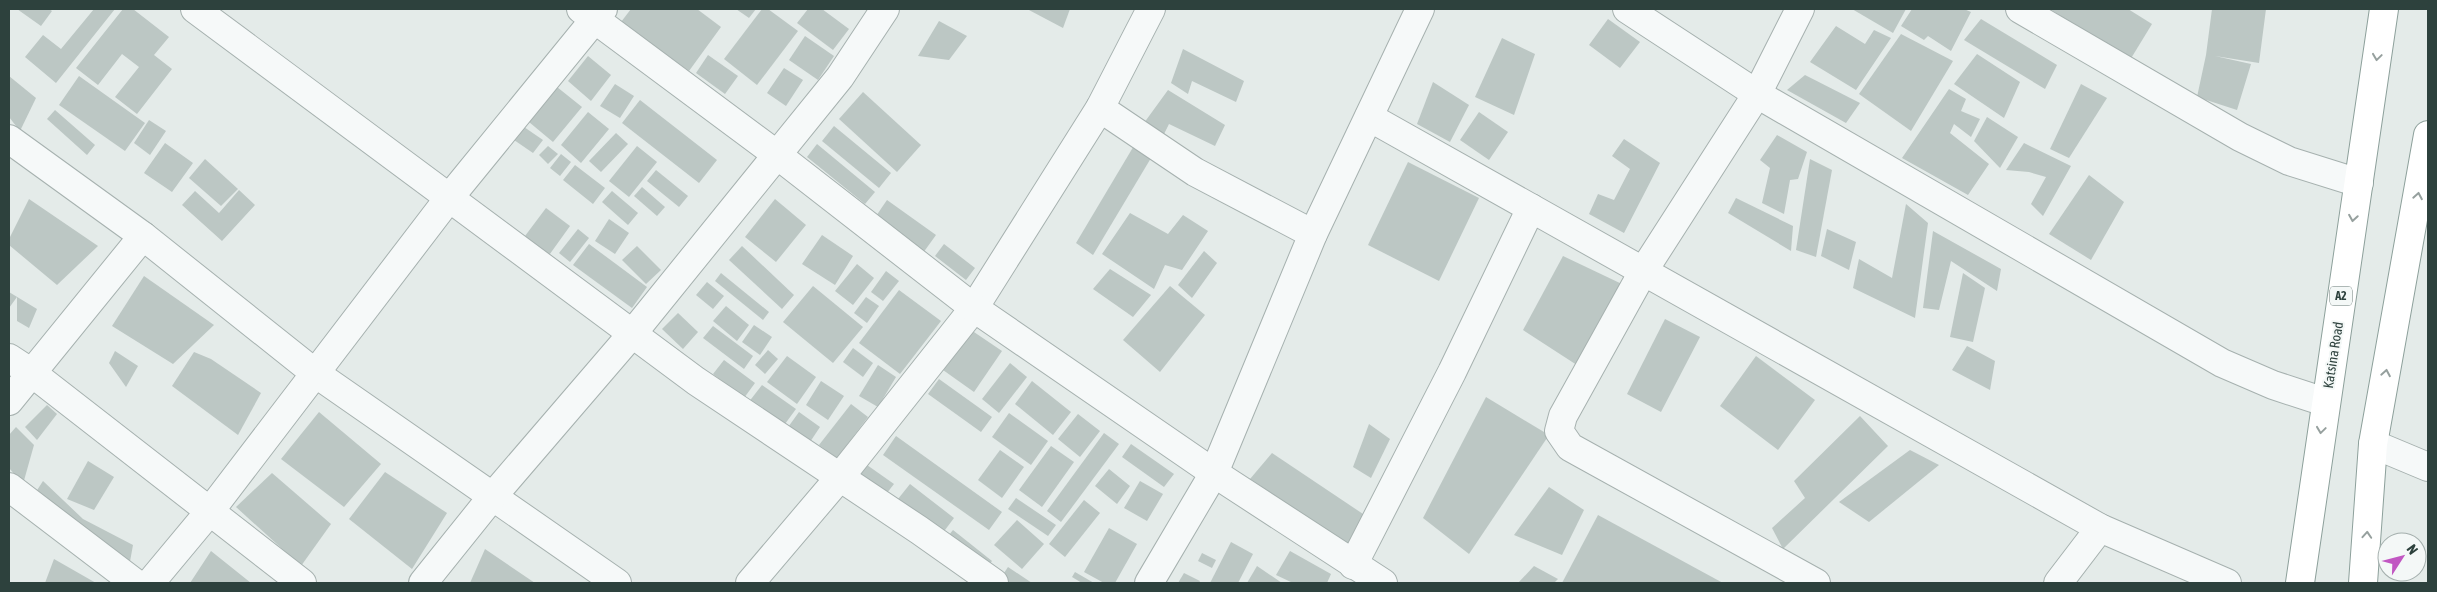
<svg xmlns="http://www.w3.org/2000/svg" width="2437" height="592" font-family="'Asap Condensed',sans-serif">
	<rect width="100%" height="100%" fill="#e4ebe9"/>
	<g fill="#bcc7c4">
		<path d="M17 9H49L52 11 41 26Z"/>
		<path d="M94 9H115L56 83 25 57 43 35 61 49Z"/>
		<path d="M123 9H133L169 37 154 55 172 69 137 114 115 97 139 67 122 54 98 85 76 68Z"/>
		<path d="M631 9H697L721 27 689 71 621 22Z"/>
		<path d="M736 9H756L749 18Z"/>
		<path d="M762 9H768L798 31 757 85 724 59Z"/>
		<path d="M808 9H822L849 29 833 50 797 23Z"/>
		<path d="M1027 9H1070L1063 28Z"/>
		<path d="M1852 9H1906L1893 33Z"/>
		<path d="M1912 9H1964L1971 12 1951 51 1928 36 1924 40 1901 26Z"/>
		<path d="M2050 9H2128L2152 24 2130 60Z"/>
		<path d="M2212 9H2266L2259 63 2215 56 2251 64 2237 110 2197 97 2206 55Z"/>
		<path d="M1608 19 1640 42 1620 68 1589 45Z"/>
		<path d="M1981 19 2057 65 2045 89 1964 40Z"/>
		<path d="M939 21 967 36 949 60 918 56Z"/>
		<path d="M1836 26 1865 44 1874 30 1891 38 1856 90 1810 62Z"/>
		<path d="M1901 34 1953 61 1911 131 1859 94Z"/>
		<path d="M805 36 834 56 818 80 789 60Z"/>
		<path d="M1502 38 1535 54 1514 115 1475 97Z"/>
		<path d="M1183 49 1244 81 1236 102 1192 81 1188 94 1171 83Z"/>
		<path d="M1977 54 2020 82 2004 118 1954 84Z"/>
		<path d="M708 55 738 76 725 94 696 73Z"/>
		<path d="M588 56 611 75 591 101 568 81Z"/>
		<path d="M784 68 803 80 786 106 767 93Z"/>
		<path d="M1805 75 1860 103 1846 123 1787 90Z"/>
		<path d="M9 76 36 98 20 131 9 117Z"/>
		<path d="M79 76 145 123 125 151 59 105Z"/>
		<path d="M1433 82 1469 105 1450 142 1417 124Z"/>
		<path d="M615 84 634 96 620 118 600 106Z"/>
		<path d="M2081 84 2107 98 2069 158 2050 149Z"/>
		<path d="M557 87 582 107 553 142 529 122Z"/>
		<path d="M1949 89 1966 99 1961 111 1980 119 1971 137 1954 124 1950 133 1989 164 1968 195 1902 158Z"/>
		<path d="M1168 90 1225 125 1215 146 1169 124 1162 138 1144 123Z"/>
		<path d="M863 92 921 145 897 172 839 119Z"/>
		<path d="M640 100 717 160 699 183 622 123Z"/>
		<path d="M55 110 95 145 87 155 47 119Z"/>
		<path d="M588 112 609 129 581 163 561 145Z"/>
		<path d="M1479 112 1508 132 1489 160 1460 140Z"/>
		<path d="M1987 117 2018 137 2000 168 1974 141Z"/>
		<path d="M149 120 166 131 150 155 134 143Z"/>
		<path d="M834 126 891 173 879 188 822 141Z"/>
		<path d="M524 127 543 140 533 153 514 140Z"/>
		<path d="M616 133 628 144 601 172 589 161Z"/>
		<path d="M1777 135 1807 152 1798 179 1790 180 1784 214 1762 203 1770 168 1760 160Z"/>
		<path d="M1624 139 1660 163 1624 233 1589 214 1598 194 1614 200 1630 169 1612 156Z"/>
		<path d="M165 143 193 163 172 192 144 173Z"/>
		<path d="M2024 143 2071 166 2043 216 2031 204 2046 177 2029 172 2006 170Z"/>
		<path d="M817 144 875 192 865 204 807 157Z"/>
		<path d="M1135 144 1151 158 1093 255 1076 243Z"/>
		<path d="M548 146 558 154 548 164 539 155Z"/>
		<path d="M637 146 657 162 629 197 609 181Z"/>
		<path d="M561 154 571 162 560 176 550 168Z"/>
		<path d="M205 159 238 189 221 206 189 178Z"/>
		<path d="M1810 159 1832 170 1816 257 1796 250Z"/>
		<path d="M1408 162 1479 198 1439 281 1368 245Z"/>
		<path d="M575 165 605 188 593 204 563 180Z"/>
		<path d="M656 170 688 196 679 207 647 181Z"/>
		<path d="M2089 175 2124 202 2091 260 2049 234Z"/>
		<path d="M642 187 665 207 657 216 634 196Z"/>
		<path d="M239 190 255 205 222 241 182 205 195 191 219 213Z"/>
		<path d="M612 191 638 213 628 225 602 202Z"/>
		<path d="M1736 198 1793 226 1791 251 1728 213Z"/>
		<path d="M29 199 98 246 57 285 9 245V239Z"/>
		<path d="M775 199 806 225 776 262 745 237Z"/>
		<path d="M887 200 936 235 923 253 874 219Z"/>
		<path d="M1906 204 1928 223 1915 318 1853 288 1859 259 1892 278Z"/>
		<path d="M546 208 570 226 547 258 522 240Z"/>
		<path d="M1130 213 1168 234 1183 215 1208 231 1182 270 1165 265 1154 289 1102 254Z"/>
		<path d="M609 219 629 233 615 254 595 241Z"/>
		<path d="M578 229 589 238 570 262 559 253Z"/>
		<path d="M1827 229 1856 242 1849 270 1821 256Z"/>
		<path d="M1933 231 2001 269 1997 291 1951 261 1939 310 1923 308Z"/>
		<path d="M822 235 853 256 835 285 802 264Z"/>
		<path d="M589 244 647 287 632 308 573 265Z"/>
		<path d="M944 244 975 268 966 280 935 256Z"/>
		<path d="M637 246 661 270 646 284 622 260Z"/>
		<path d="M742 246 794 295 782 309 729 260Z"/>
		<path d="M1204 251 1217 263 1192 298 1178 285Z"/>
		<path d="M1563 256 1624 285 1583 369 1523 330Z"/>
		<path d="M857 264 874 278 853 305 835 291Z"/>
		<path d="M1110 269 1151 295 1133 317 1093 289Z"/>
		<path d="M886 271 899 281 883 301 871 292Z"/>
		<path d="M721 273 769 312 763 320 715 281Z"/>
		<path d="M1963 273 1985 288 1973 342 1950 337Z"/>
		<path d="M144 276 214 325 173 364 112 326Z"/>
		<path d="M707 282 724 296 713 309 696 295Z"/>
		<path d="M813 286 863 327 833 363 783 322Z"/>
		<path d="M1170 286 1205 315 1160 372 1123 340Z"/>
		<path d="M899 290 941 321 900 374 859 343Z"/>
		<path d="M9 292 37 309 29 328 17 321V297L9 308Z"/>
		<path d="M866 297 879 306 867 323 854 313Z"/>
		<path d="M726 306 749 325 737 341 713 321Z"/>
		<path d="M678 313 698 332 683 349 662 329Z"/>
		<path d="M1665 319 1700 337 1661 412 1627 394Z"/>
		<path d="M754 325 772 337 760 355 742 342Z"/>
		<path d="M713 326 753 356 744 369 703 338Z"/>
		<path d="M971 330 1002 351 974 392 943 370Z"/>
		<path d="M1967 346 1995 361 1990 390 1952 370Z"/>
		<path d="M853 348 873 363 863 377 843 362Z"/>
		<path d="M768 350 778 359 765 374 755 365Z"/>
		<path d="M115 351 138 366 126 387 109 363Z"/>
		<path d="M194 352 211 359 261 393 238 435 172 386Z"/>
		<path d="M787 356 816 377 797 404 767 382Z"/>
		<path d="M1756 356 1815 400 1778 450 1720 406Z"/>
		<path d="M724 360 755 383 744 398 713 374Z"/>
		<path d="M1010 363 1027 377 999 413 982 399Z"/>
		<path d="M878 365 896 377 878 407 859 396Z"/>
		<path d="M939 379 992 417 981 432 928 394Z"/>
		<path d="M821 381 844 396 828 420 806 405Z"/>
		<path d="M1032 381 1071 412 1053 435 1015 404Z"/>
		<path d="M762 385 796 409 782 428 748 403Z"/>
		<path d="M1486 397 1549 435 1469 554 1423 518Z"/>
		<path d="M851 404 868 417 837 458 819 445Z"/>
		<path d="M47 405 57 414 37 440 25 427Z"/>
		<path d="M319 412 381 464 344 507 281 459Z"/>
		<path d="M799 412 820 427 808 445 786 430Z"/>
		<path d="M1009 413 1048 441 1031 465 992 437Z"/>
		<path d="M1078 414 1100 431 1080 457 1058 439Z"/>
		<path d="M1860 416 1888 446 1783 549 1772 528 1805 498 1794 481Z"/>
		<path d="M1369 424 1390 439 1371 478 1353 467Z"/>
		<path d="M16 427 34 445 23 484 9 468V435Z"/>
		<path d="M1104 433 1119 444 1061 522 1047 511Z"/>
		<path d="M896 436 1002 512 989 530 883 455Z"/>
		<path d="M1131 444 1174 474 1164 487 1122 457Z"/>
		<path d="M1051 446 1074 462 1042 507 1019 490Z"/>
		<path d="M1000 450 1024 467 1002 498 978 480Z"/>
		<path d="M1910 450 1939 465 1869 522 1839 502Z"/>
		<path d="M1272 453 1366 516 1350 545 1250 479Z"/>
		<path d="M88 461 114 477 94 510 67 499Z"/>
		<path d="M867 465 894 484 883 498 857 479Z"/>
		<path d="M1109 469 1130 486 1117 504 1095 486Z"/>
		<path d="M385 472 447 513 412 569 349 519Z"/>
		<path d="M272 473 331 524 301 566 236 507Z"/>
		<path d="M43 481 83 519 133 545 129 567 32 498Z"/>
		<path d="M1140 481 1163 494 1147 521 1124 508Z"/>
		<path d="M910 484 954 518 939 538 894 504Z"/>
		<path d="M1549 487 1584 510 1562 555 1514 535Z"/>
		<path d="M1016 498 1056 525 1048 536 1008 509Z"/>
		<path d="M1084 500 1100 513 1065 557 1049 544Z"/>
		<path d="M1598 515 1723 583H1562Z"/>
		<path d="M1017 520 1044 544 1022 569 994 545Z"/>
		<path d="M1109 528 1137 544 1115 583H1104L1084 572Z"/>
		<path d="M953 530 992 561 984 571 945 540Z"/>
		<path d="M1231 542 1253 554 1238 583H1210Z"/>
		<path d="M485 549 535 583H470Z"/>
		<path d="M211 551 251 583H190Z"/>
		<path d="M1290 551 1331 574 1327 583H1293L1276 575Z"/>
		<path d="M1202 553 1216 560 1212 568 1198 561Z"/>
		<path d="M54 559 96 583H45Z"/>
		<path d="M1257 566 1282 583H1247Z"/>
		<path d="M1534 566 1558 579 1554 583H1518Z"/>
		<path d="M1008 567 1032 583H1000L998 582Z"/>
		<path d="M1075 572 1094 583H1082L1072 577Z"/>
		<path d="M1184 573 1200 581 1199 583H1178Z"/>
	</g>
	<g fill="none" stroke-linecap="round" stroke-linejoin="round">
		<g stroke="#a6b1af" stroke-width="30">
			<g id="minor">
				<path d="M195 9 696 381 919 530 994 583"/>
				<path d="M1627 9 1757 94 2222 363 2273 385 2325 402"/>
				<path d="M1800 9 1757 94 1644 270 1563 416 1559 431 1570 447 1816 583"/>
				<path d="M2020 9 2240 137 2289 161 2359 183"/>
				<path d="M1100 108 1195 172 1313 234"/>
				<path d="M1369 117 2100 528 2227 583"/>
				<path d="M9 139 143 236 315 373 617 583"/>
				<path d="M9 358 32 373 302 583"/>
				<path d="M9 401 143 236"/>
				<path d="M2373 444 2428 467"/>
				<path d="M9 487 135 583"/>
				<path d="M1353 565 1452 372 1531 208"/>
				<path d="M150 583 210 511 449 198 603 9"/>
				<path d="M423 583 492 497 632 334 840 77 885 9"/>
				<path d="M750 583 840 477 974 308 1100 108 1151 9"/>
				<path d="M1149 583 1214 473 1313 234 1420 9"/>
				<path d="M2058 583 2100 528"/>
			</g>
		</g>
		<g stroke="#a6b1af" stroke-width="30">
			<path id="tertiary" d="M581 9 776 154 974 308 1214 473 1383 583"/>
		</g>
		<g stroke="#8da09b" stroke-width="30">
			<g id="trunk">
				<path d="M2300 583 2384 9"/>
				<path d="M2363 583 2373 444 2428 135"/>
			</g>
		</g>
		<use href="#minor" stroke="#f6f9f9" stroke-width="28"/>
		<use href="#tertiary" stroke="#f6f9f9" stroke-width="28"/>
		<use href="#trunk" stroke="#fff" stroke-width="28"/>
	</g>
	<defs><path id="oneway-chevron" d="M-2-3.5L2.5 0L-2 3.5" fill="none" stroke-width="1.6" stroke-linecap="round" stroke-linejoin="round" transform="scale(1.25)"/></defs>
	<g stroke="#96a09e">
		<use href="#oneway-chevron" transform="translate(2377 57) rotate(98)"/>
		<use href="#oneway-chevron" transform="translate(2418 196) rotate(-80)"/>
		<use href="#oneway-chevron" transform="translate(2353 218) rotate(99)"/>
		<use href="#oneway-chevron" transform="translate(2386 373) rotate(-80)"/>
		<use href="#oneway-chevron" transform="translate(2321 430) rotate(98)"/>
		<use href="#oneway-chevron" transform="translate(2367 535) rotate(-86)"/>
	</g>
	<g text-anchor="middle" stroke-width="4" stroke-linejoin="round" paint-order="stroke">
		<rect fill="#f4f8f7" stroke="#697875" stroke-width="1" x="2330" y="286.5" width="22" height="19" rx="4"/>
		<g font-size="12" font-weight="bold" fill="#2d413d">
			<text x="2341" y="300">A2</text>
		</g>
		<g font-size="14" fill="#2d413d" stroke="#f4f8f7">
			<text transform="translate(2333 355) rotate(-81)" y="5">Katsina Road</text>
		</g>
	</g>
	<rect width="2437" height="592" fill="none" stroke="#2d413d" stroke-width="20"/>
	<g transform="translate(2402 557) rotate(54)"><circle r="24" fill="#f4f8f7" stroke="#a4afad"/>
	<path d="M0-4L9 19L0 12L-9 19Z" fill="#c157c2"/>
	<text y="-8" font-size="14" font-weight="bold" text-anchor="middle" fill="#2d413d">N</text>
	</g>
</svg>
